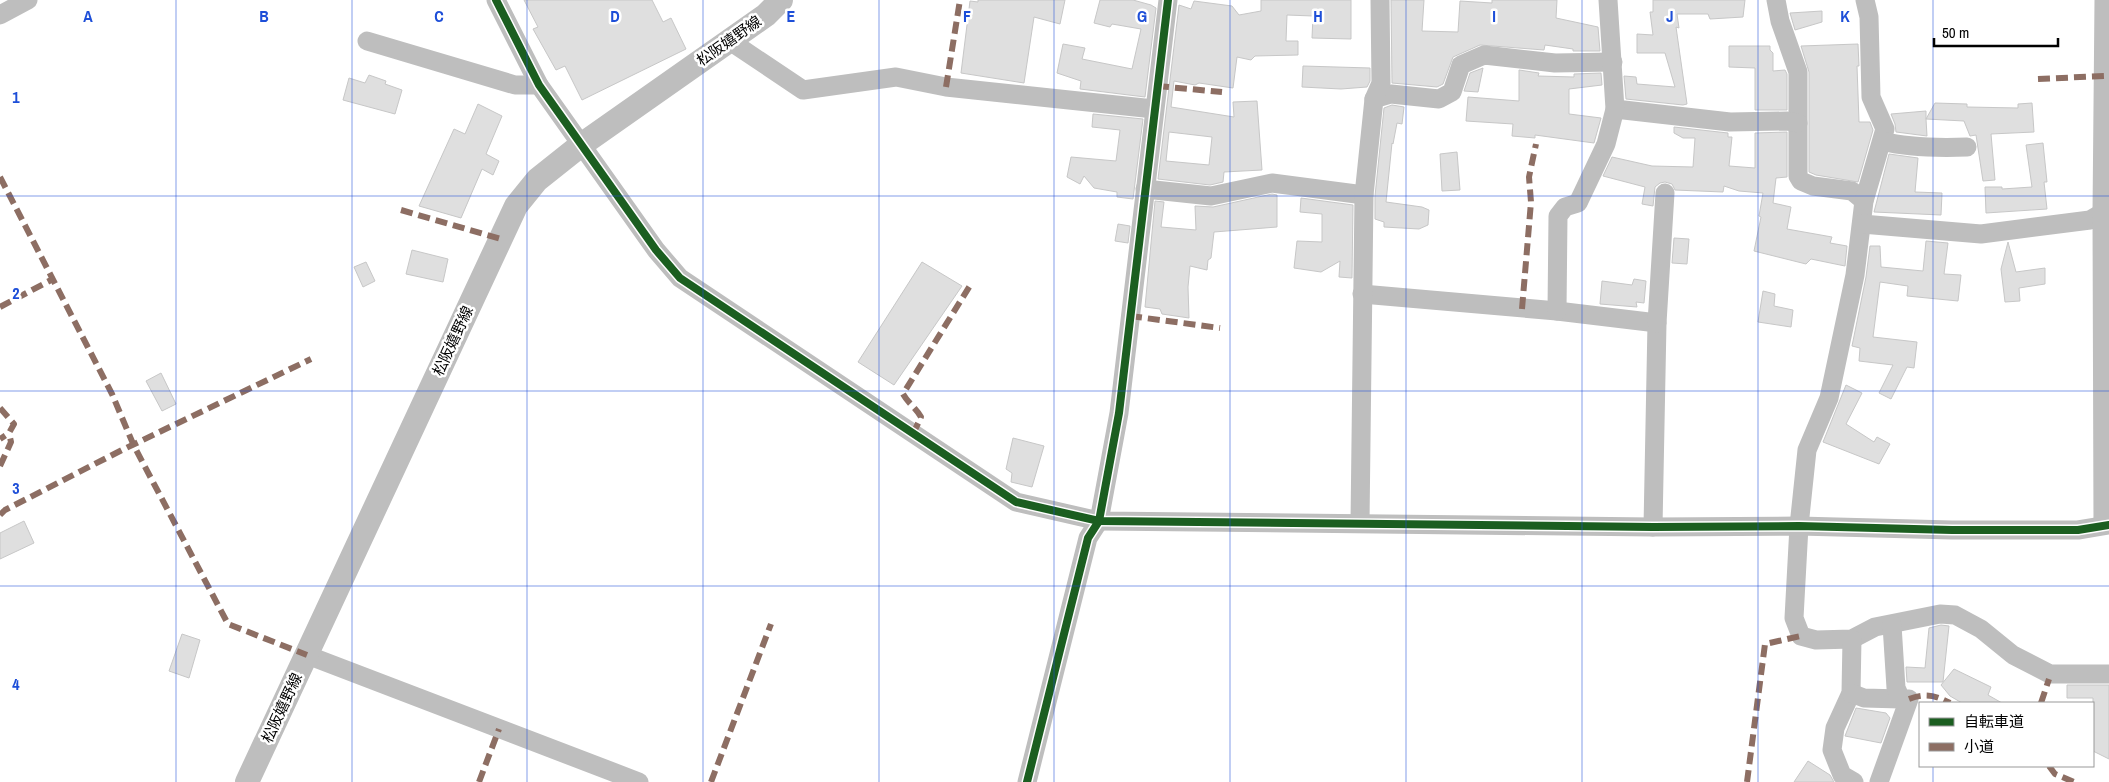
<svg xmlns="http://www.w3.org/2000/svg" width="2109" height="782" font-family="'Archivo Narrow','Noto Sans JP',sans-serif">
	<rect width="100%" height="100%" fill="#fff"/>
	<g fill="#dfdfdf" stroke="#c7c7c7" fill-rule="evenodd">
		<path d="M524 0H652L663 22 671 18 686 49 582 100 565 66 556 70 533 29 538 27Z"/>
		<path d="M978 0H1065L1060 24 1034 17 1024 83 961 73 970 1 978 2Z"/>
		<path d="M1100 0H1133L1151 5 1156 8 1145 97 1080 89 1081 81 1057 73 1063 44 1085 48 1082 59 1132 69 1141 29 1112 24 1110 27 1094 23Z"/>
		<path d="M1261 0H1351V39L1312 38 1313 16 1287 15 1286 41H1298V55L1255 56 1251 60 1237 57 1233 88 1199 83 1195 85 1174 81 1171 107 1234 117 1233 102 1257 101 1262 170 1224 172 1223 182 1210 185 1158 179 1179 5 1191 9 1194 1 1232 6 1239 15 1261 11ZM1169 132 1212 137 1209 165 1166 161Z"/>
		<path d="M1391 0H1424L1422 31 1458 32 1460 1 1492 3V0H1557L1556 18 1598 27 1600 51H1573V49L1545 45 1544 50 1480 45 1453 57 1443 84 1437 87 1392 83Z"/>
		<path d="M1653 0H1745L1743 17 1710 19 1708 14H1677L1679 28 1676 27 1687 104 1683 105 1626 99 1624 76 1636 77 1637 84 1675 87 1665 53H1637V34L1653 35 1650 12H1653Z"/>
		<path d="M1822 11V22L1795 30 1790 13Z"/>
		<path d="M1858 44 1859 66H1857L1859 122H1870L1873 130 1858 182 1816 175 1809 172V72L1801 46Z"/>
		<path d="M1729 46H1770V50L1773 53V71L1785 70 1787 74V110H1755V68L1729 67Z"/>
		<path d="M1303 66 1370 68V81L1367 87 1341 89 1302 87Z"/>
		<path d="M1483 68 1478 92 1464 91 1470 73Z"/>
		<path d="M1519 70 1539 73 1538 76 1574 77V74L1601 73 1602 85 1569 89V114L1601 118 1594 143 1535 135V138L1512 136 1513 124 1466 121 1468 97 1519 101Z"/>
		<path d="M369 75 386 81 385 84 402 90 395 114 343 100 349 78 365 83Z"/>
		<path d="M1935 103 1967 104V107L2018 108V104L2032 103 2034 132 1991 134 1995 180 1983 181 1976 135 1970 136 1964 121 1926 119 1927 136 1896 132 1895 124 1891 114 1926 111V119Z"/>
		<path d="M478 104 502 116 486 154 499 161 493 175 482 169 461 218 419 206 454 129 465 134Z"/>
		<path d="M1392 105 1404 107 1402 124 1397 123 1393 144 1392 143 1386 202 1422 207 1429 210 1428 225 1419 229 1384 227V222L1375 219V196L1384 108Z"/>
		<path d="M1093 114 1143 119 1133 199 1117 197V192L1094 188 1084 176 1080 184 1067 177 1071 157 1116 161 1120 130 1092 127Z"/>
		<path d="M1674 127 1728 133V137H1732L1729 166 1755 168V133L1787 132V177L1776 178 1773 203 1791 207 1787 229 1832 237 1830 243 1847 246 1845 266 1811 259 1806 264 1754 251 1761 217 1759 216 1763 193 1739 191 1724 186 1723 192 1675 190 1672 184 1665 182 1660 183 1655 187 1653 206 1642 204 1645 187 1603 176 1612 157 1652 166 1693 167 1695 138H1683L1674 133Z"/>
		<path d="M2043 143 2047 182H2044L2047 209 1986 213 1985 187H2002V189L2032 187 2026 145Z"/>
		<path d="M1457 152 1460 190 1442 191 1440 154Z"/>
		<path d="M1889 154 1918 158 1915 192 1942 193 1941 215 1874 212Z"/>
		<path d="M1272 194 1277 195V227L1214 232 1211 258 1208 260 1207 270 1190 266 1188 287 1189 318 1162 314 1160 309 1145 307 1155 201 1164 202 1161 227 1196 230 1195 206 1213 207Z"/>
		<path d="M1301 198 1353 205 1352 278 1339 277 1340 261 1321 272 1294 268 1297 241 1322 242V214L1300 212Z"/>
		<path d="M1118 224 1130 226 1128 243 1115 241Z"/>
		<path d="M1674 238 1689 239 1687 264 1672 263Z"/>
		<path d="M1926 241 1948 243 1944 274 1961 275 1958 301 1907 296 1908 286 1880 282 1873 337 1917 342 1914 368 1907 367 1891 399 1879 393 1893 365 1859 361 1860 348 1852 346 1866 277 1870 246H1880L1881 267 1923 271Z"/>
		<path d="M2008 242 2016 272 2045 268V284L2019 288 2020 301 2005 302 2001 269Z"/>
		<path d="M412 250 448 259 443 282 406 274Z"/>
		<path d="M366 262 375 281 363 287 354 267Z"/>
		<path d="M922 262 962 286 894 385 858 362Z"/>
		<path d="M1634 279 1646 281 1644 303 1636 302 1637 307 1600 304 1602 281 1632 285Z"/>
		<path d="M1763 291 1775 294 1774 306 1793 310 1791 327 1758 322Z"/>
		<path d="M161 373 176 404 162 411 146 381Z"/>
		<path d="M1846 385 1862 393 1846 424 1874 442 1877 437 1890 444 1879 464 1823 442Z"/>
		<path d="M1013 438 1044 446 1032 487 1011 482 1012 473 1006 469Z"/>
		<path d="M24 521 34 543 0 559V533Z"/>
		<path d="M1941 625 1949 626 1943 682H1907L1906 667 1925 668 1929 628Z"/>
		<path d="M182 634 200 640 189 678 169 671Z"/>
		<path d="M1954 669 1991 687 1988 695 2002 703H1962L1950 696 1941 685Z"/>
		<path d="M2067 685H2109V759L2093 751V698H2067Z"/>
		<path d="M1856 708 1886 713 1890 718 1881 743 1845 736Z"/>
		<path d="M1808 761 1830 775 1834 782H1794Z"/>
	</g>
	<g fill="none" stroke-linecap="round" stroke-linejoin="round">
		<g stroke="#bebebe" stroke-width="19">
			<path d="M496 0 539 85 656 250 680 278 1016 502 1099 521 1653 527 1799 526 1952 530H2078L2109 525"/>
			<path d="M1776 0 1780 21 1798 72V176L1801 181 1813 186 1852 191 1864 201"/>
			<path d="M1865 0 1869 17 1871 97 1885 129 1864 201 1855 275 1829 398 1807 450 1799 526 1794 618 1801 636 1816 640 1852 639 1875 627 1940 614 1955 615 1981 629 2013 655 2050 674H2109"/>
			<path d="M0 15 28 0"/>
			<path d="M367 41 515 85H539"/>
			<path d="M730 41 803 90 896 77 946 87 1154 109"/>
			<path d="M1374 99 1391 94 1439 99 1452 92 1461 65 1484 55 1555 63 1613 62"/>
			<path d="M1615 109 1730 122 1787 121 1798 123"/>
			<path d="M1882 141C1909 148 1939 148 1967 147"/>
			<path d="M1145 189 1211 196 1272 183 1364 195"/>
			<path d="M1862 224 1981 234 2090 220 2102 213"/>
			<path d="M1362 294 1557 311 1657 323 1653 527"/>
			<path d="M1557 311 1558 216 1565 207 1578 203 1606 144 1615 109 1608 0"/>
			<path d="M1657 323 1665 193"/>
			<path d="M1360 523 1364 195 1374 99 1381 83 1380 0"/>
			<path d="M2103 525 2102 213 2104 0"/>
			<path d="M1852 639 1851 693 1835 728 1832 750 1842 775 1854 782"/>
			<path d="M307 655 639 782"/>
			<path d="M1851 693 1864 698 1901 699"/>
			<path d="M1027 782 1088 538 1099 521 1119 413 1168 0"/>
			<path d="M1879 782 1909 699H1901L1896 688 1892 625"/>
		</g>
		<path stroke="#bebebe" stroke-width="24" d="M247 782 516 206 537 180 581 145 766 15 781 0"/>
		<g stroke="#8d6e63" stroke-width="6" stroke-dasharray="12 6" stroke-linecap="butt">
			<path d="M2038 79 2104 76"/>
			<path d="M1157 86 1222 92"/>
			<path d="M946 87 960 0"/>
			<path d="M0 177 112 394 134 446 228 624 307 655"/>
			<path d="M401 210 501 239"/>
			<path d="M0 307 53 279"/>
			<path d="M1522 309 1531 202 1529 177 1536 144"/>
			<path d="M1130 316 1220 328"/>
			<path d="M0 408 14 424 9 433 0 439"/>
			<path d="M913 434 921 417C916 408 908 403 903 394L971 284"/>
			<path d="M0 466 11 442 9 433"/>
			<path d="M0 515 5 510 122 450 311 359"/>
			<path d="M1909 699C1925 693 1935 695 1950 703"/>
			<path d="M2041 703 2049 679"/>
			<path d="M2049 766 2055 774 2074 782"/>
			<path d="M479 782 499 729"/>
			<path d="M711 782 771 624"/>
			<path d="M1747 782 1765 644 1801 636"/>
		</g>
		<g stroke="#fff" stroke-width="11">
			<g id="cycleway">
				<path d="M496 0 539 85 656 250 680 278 1016 502 1099 521 1653 527 1799 526 1952 530H2078L2109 525"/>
				<path d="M1027 782 1088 538 1099 521 1119 413 1168 0"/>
			</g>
		</g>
		<use href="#cycleway" stroke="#1b5e20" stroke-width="8"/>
	</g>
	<path fill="none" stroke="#1d4ed8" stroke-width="1" stroke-opacity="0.55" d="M176 0V782M352 0V782M527 0V782M703 0V782M879 0V782M1054 0V782M1230 0V782M1406 0V782M1582 0V782M1758 0V782M1933 0V703M0 196H2109M0 391H2109M0 586H2109M1933 766V782"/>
	<g text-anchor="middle" stroke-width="5" stroke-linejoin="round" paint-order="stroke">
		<g font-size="15" fill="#000" stroke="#fff">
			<text transform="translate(729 41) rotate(-35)" y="5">松阪嬉野線</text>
			<text transform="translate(453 341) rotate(-65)" y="5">松阪嬉野線</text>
			<text transform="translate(282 708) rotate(-65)" y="5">松阪嬉野線</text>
		</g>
	</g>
	<g font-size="16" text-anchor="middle" font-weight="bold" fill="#1d4ed8" stroke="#fff" stroke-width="5" stroke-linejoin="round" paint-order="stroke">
		<text x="88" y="22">A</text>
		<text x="264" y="22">B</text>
		<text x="439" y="22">C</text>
		<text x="615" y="22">D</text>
		<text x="791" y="22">E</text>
		<text x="967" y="22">F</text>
		<text x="1142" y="22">G</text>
		<text x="1318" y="22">H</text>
		<text x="1494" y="22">I</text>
		<text x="1670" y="22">J</text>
		<text x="1845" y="22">K</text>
		<text x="16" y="103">1</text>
		<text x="16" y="299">2</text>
		<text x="16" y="494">3</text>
		<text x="16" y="690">4</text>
	</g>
	<rect x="1919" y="702" width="175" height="65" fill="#ffffff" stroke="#999999"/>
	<rect x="1929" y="718" width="25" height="8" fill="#1b5e20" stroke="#999999"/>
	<text x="1964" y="727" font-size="15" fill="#000000">自転車道</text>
	<rect x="1929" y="743" width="25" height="8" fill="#8d6e63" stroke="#999999"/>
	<text x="1964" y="752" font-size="15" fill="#000000">小道</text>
	<path d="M1934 38v8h124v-8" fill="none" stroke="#000000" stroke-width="2.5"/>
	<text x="1942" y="38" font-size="15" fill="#000000" stroke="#ffffff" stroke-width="4" paint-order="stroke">50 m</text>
</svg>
